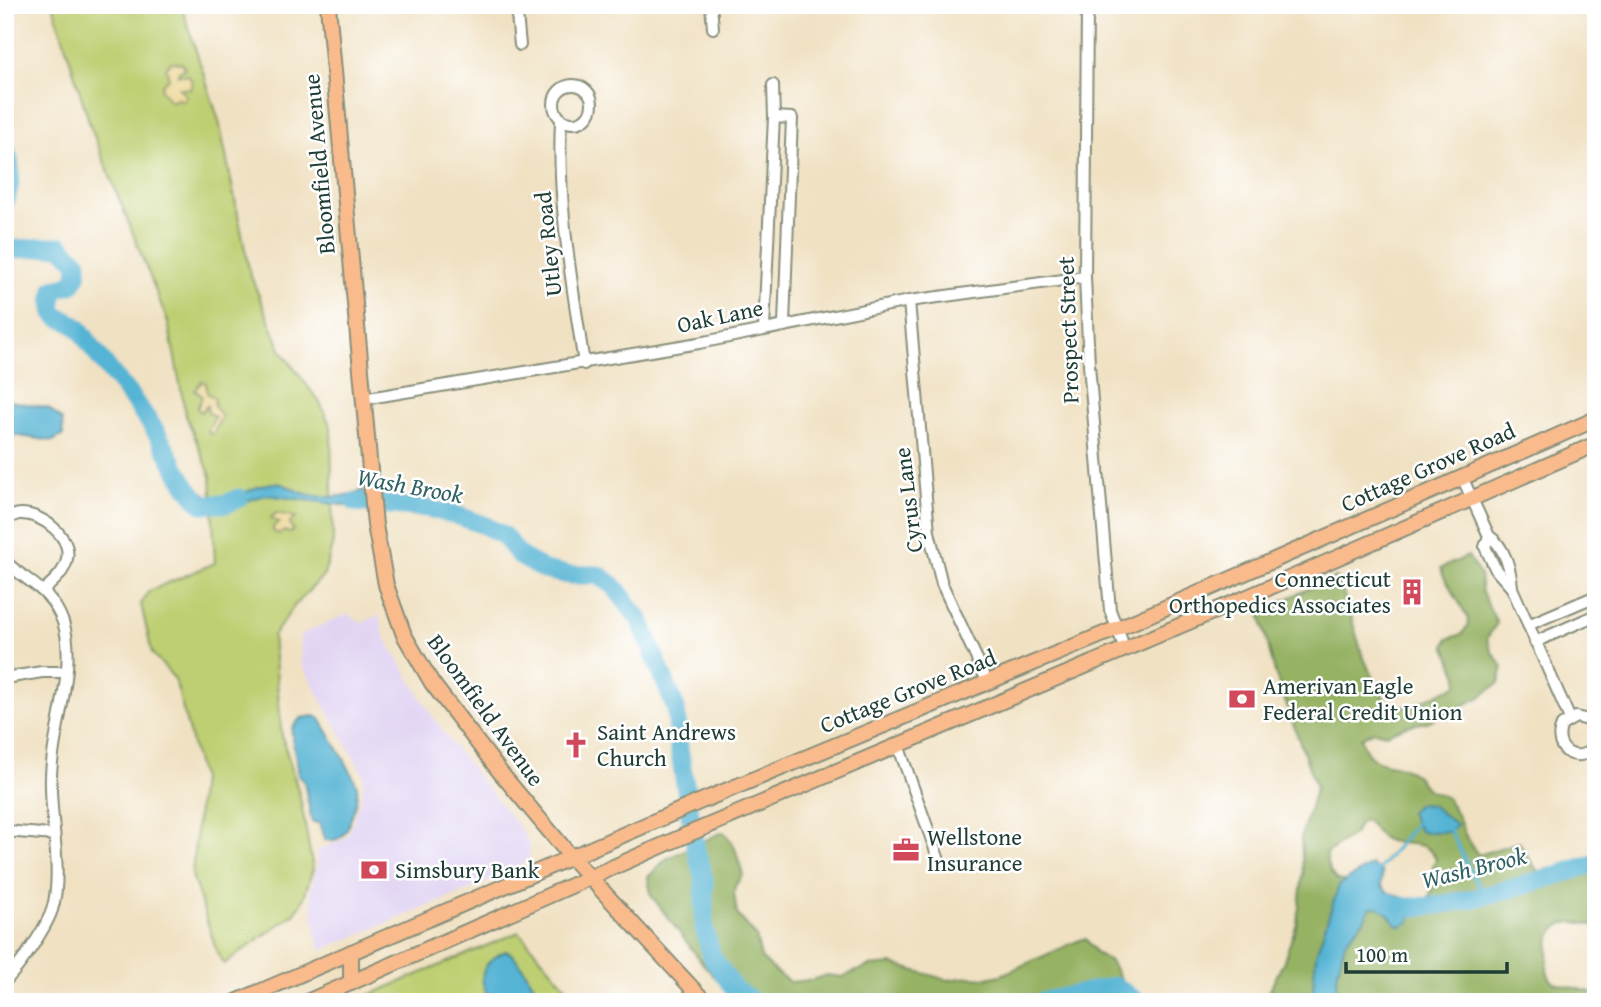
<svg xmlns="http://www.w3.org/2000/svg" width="1601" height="1007" font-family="'Gentium Book Plus',serif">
	<rect width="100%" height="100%" fill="#fff"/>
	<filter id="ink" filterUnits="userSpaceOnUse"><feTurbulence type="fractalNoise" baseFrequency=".0143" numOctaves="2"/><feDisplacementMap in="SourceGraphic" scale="14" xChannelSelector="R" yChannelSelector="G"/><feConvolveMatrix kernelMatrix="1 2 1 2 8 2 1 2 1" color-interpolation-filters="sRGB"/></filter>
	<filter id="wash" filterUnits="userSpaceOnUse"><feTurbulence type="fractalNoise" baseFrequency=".00686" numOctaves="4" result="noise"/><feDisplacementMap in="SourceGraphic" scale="28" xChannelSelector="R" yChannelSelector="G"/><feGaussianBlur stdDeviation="1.57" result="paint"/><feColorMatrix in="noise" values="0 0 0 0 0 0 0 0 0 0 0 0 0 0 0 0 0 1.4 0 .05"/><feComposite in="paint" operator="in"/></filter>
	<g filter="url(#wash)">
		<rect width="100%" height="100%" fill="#f0e1c2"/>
		<path fill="#e1d4f3" d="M347 614 362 623 379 615 384 636 430 712 451 743 522 831 529 842 530 857 515 871 321 950 316 936 310 890 317 868V851L347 837 361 798 364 776 301 663 300 635Z"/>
		<g fill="#bdcf72" stroke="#6e8653" stroke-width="2">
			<path d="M53 5H181L219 121 250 274 281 350 320 403 331 427 333 542 324 575 295 605 273 636 282 737 300 797 313 869 302 903 294 914 224 964 217 952 192 875 201 778 175 679 152 653 141 604 149 591 215 563 211 476 186 416 168 322 91 128Z"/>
			<path d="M519 932 579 1002H353Z"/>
		</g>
		<g fill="#96b264" stroke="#5a784c" stroke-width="2" fill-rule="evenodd">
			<path d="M1468 556 1480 575 1482 593 1497 623 1487 638 1492 652 1503 667 1499 683 1479 698 1427 722 1406 726 1386 734 1374 731 1361 738C1371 773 1393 757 1416 775 1420 779 1422 785 1426 788 1432 793 1441 793 1446 798 1462 814 1462 840 1479 855L1519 842 1538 872 1574 863 1596 854V926C1581 922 1559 917 1551 936 1548 942 1549 951 1548 958 1546 968 1546 975 1554 983L1596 993V1002H1264L1283 963 1297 923 1303 872 1301 837 1316 787 1275 673 1259 609C1288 602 1309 585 1336 578 1351 604 1354 636 1366 663 1372 677 1381 689 1386 703 1406 712 1419 702 1437 694 1445 690 1451 690 1458 683V676L1445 645 1448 639 1462 634 1468 625V618L1443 575 1441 568ZM1366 820C1374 826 1377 837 1386 840 1403 847 1427 838 1436 859L1432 870 1436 881 1426 904H1401L1380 886 1337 880C1330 873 1324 862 1328 852L1355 833 1359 823Z"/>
			<path d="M722 832 725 833 735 848 743 875 735 886 734 893 737 914 756 936 761 958 777 973 790 982 812 980 827 975 842 977 869 966 892 964 947 980 969 977 987 978 1001 975 1082 939H1086L1097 954 1110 961 1134 1002H737L704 965 651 895 648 877 666 859Z"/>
		</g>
		<g fill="#eeda9e" stroke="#868c69" stroke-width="2">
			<path d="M171 62 182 63 185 69 179 71 178 75H188L192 81 190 89 179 88 186 96 182 101 177 98 174 101H170L161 90 162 84 169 78 166 68Z"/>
			<path d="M202 381 206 383 207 393 215 398 214 406 222 416 213 434H209L208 430 215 417 208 412 207 406 201 412 197 409 202 396 195 390Z"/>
			<path d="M276 513 296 517 289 524 293 529 292 532 288 533 285 531 279 534 273 531V527L279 523 271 518Z"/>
		</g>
		<g fill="#55b4d4" stroke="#3a7884" stroke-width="2">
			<path d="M5 400 48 408 62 420 63 435 53 441 5 434Z"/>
			<path d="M179 465C187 478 199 493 214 498 232 504 257 482 275 483 286 483 295 491 306 494 325 499 346 497 364 490L366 508 266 495 224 508 190 496 170 471Z"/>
			<path d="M315 716 320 719C329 735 354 772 357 787 359 798 352 814 349 824 345 836 337 842 325 840L319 823 312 822 304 781 298 776C299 759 290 745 292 728L301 718Z"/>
			<path d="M1418 804 1431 805 1457 825 1449 832H1421L1415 824 1410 812Z"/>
			<path d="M1371 865 1382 872 1381 885 1387 892 1412 901 1410 922 1400 926C1388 920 1387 903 1370 908L1364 920 1345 942 1338 970 1335 1002H1312L1316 954 1339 885Z"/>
			<path d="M506 951C520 956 534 988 544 1002H492C476 980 480 962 506 951Z"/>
		</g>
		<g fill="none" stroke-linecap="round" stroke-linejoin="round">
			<g stroke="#55b4d4" stroke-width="3.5">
				<path d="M1449 828 1471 872 1485 895"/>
				<path d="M1377 872 1418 820"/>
			</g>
			<g stroke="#55b4d4" stroke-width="19">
				<path d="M5 147C12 164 12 184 5 201"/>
				<path d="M5 250 61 246 78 263 77 276 71 285 54 289C48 326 60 311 78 328 83 333 87 340 91 346 112 375 137 402 156 432 171 456 182 485 202 504H226L239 498"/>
				<path d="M355 502 427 508 456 515 484 525 504 536 520 556 544 570 569 575H599L614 586 640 620 676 709 679 748 696 850 704 879V928L712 957 734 989 754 1002"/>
				<path d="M1388 902C1421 922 1557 875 1596 863"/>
				<path d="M1041 1002 1115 986 1138 1002"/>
			</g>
		</g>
	</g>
	<g filter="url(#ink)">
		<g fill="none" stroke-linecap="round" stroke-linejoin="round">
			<g stroke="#888f7b" stroke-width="14">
				<g id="minor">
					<path d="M516 5 520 45"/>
					<path d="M711 5 713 28"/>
					<path d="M1087 5 1085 277 1089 365 1110 610 1125 649"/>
					<circle cx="573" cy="104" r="19"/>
					<path d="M773 85 774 117"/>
					<path d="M561 120C557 202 572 283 584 364"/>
					<path d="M909 301 929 532 942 584 988 683"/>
					<path d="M764 329 774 117 792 118 784 324"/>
					<path d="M363 399 699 343 909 301 1085 277"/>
					<path d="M1462 477 1489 536C1505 546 1511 571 1512 588"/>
					<path d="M5 521C9 518 15 514 20 514 42 513 72 537 67 559 65 572 53 582 44 590"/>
					<path d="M1489 536 1485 547 1496 570 1512 588 1570 719"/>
					<path d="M5 561C29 584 50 588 63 622 78 666 52 730 51 776 49 816 64 872 52 910 46 928 19 968 5 981"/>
					<path d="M1528 625 1596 596"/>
					<path d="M1535 642 1596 615"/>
					<path d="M5 678 42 672H66"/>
					<path d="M1596 729 1588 720 1576 717 1562 725C1550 751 1582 768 1596 743"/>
					<path d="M898 745 940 863"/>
					<path d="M5 831 54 835"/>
				</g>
			</g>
			<g stroke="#888f7b" stroke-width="18">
				<g id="major">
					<path d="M328 5 375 525 386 585 404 635 432 683 500 772 572 858 705 1002"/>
					<path d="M351 983V952"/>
					<path d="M236 1002 699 802 1135 621 1596 419"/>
					<path d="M307 1002 684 836 1250 596 1596 444"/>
				</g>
			</g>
			<use href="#minor" stroke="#fff" stroke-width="10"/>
			<use href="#major" stroke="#fabb8c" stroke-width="14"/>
		</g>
	</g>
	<defs>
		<g id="building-bare" transform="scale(2.1)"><path d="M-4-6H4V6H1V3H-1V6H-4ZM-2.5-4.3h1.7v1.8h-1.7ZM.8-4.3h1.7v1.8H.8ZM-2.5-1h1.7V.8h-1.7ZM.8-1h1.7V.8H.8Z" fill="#d1495b" stroke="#fff" stroke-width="2.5" paint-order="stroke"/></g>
		<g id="bank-bare" transform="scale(2.1)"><path d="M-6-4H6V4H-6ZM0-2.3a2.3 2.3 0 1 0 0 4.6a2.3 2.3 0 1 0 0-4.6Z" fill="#d1495b" stroke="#fff" stroke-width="2.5" paint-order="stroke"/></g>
		<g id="church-bare" transform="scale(2.1)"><path d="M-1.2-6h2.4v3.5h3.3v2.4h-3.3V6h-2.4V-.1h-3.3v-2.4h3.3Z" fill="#d1495b" stroke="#fff" stroke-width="2.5" paint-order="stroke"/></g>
		<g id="office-bare" transform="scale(2.1)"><path d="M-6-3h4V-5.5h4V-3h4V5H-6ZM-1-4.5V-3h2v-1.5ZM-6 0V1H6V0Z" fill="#d1495b" stroke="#fff" stroke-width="2.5" paint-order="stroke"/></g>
	</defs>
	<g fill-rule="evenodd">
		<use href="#building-bare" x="1412" y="592"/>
		<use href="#bank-bare" x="1242" y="699"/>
		<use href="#church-bare" x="576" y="745"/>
		<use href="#office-bare" x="906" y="850"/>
		<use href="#bank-bare" x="374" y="870"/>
	</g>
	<g text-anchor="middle" stroke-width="5" stroke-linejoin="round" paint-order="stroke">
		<g font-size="23" fill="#1f3d34" stroke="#fff">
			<text transform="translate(319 164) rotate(-95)" y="8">Bloomfield Avenue</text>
			<text transform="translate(548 244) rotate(-96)" y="8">Utley Road</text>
			<text transform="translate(720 316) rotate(-12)" y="8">Oak Lane</text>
			<text transform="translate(1068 330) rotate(-92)" y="8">Prospect Street</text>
			<text transform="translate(1428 467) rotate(-24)" y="8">Cottage Grove Road</text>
			<text transform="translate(908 500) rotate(-97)" y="8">Cyrus Lane</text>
			<text transform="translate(908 691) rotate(-22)" y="8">Cottage Grove Road</text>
			<text transform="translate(486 710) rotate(54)" y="8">Bloomfield Avenue</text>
		</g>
		<g font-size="23" fill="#1f3d34" stroke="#fff" text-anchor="start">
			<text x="1391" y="587" text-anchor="end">Connecticut<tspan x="1391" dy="26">Orthopedics Associates</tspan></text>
			<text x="1263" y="694">Amerivan Eagle<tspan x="1263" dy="26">Federal Credit Union</tspan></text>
			<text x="597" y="740">Saint Andrews<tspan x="597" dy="26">Church</tspan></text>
			<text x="927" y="845">Wellstone<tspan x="927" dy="26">Insurance</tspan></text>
			<text x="395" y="878">Simsbury Bank</text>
		</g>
		<g font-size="24" font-style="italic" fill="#2f6164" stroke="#fff">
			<text transform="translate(410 486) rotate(10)" y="8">Wash Brook</text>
			<text transform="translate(1474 868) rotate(-14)" y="8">Wash Brook</text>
		</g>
	</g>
	<rect width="1601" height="1007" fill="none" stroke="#fff" stroke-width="28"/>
	<path d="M1346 962v10h161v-10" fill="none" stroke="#1f3d34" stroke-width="3.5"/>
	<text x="1356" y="962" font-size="21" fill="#1f3d34" stroke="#ffffff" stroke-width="5" paint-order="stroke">100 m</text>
</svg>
